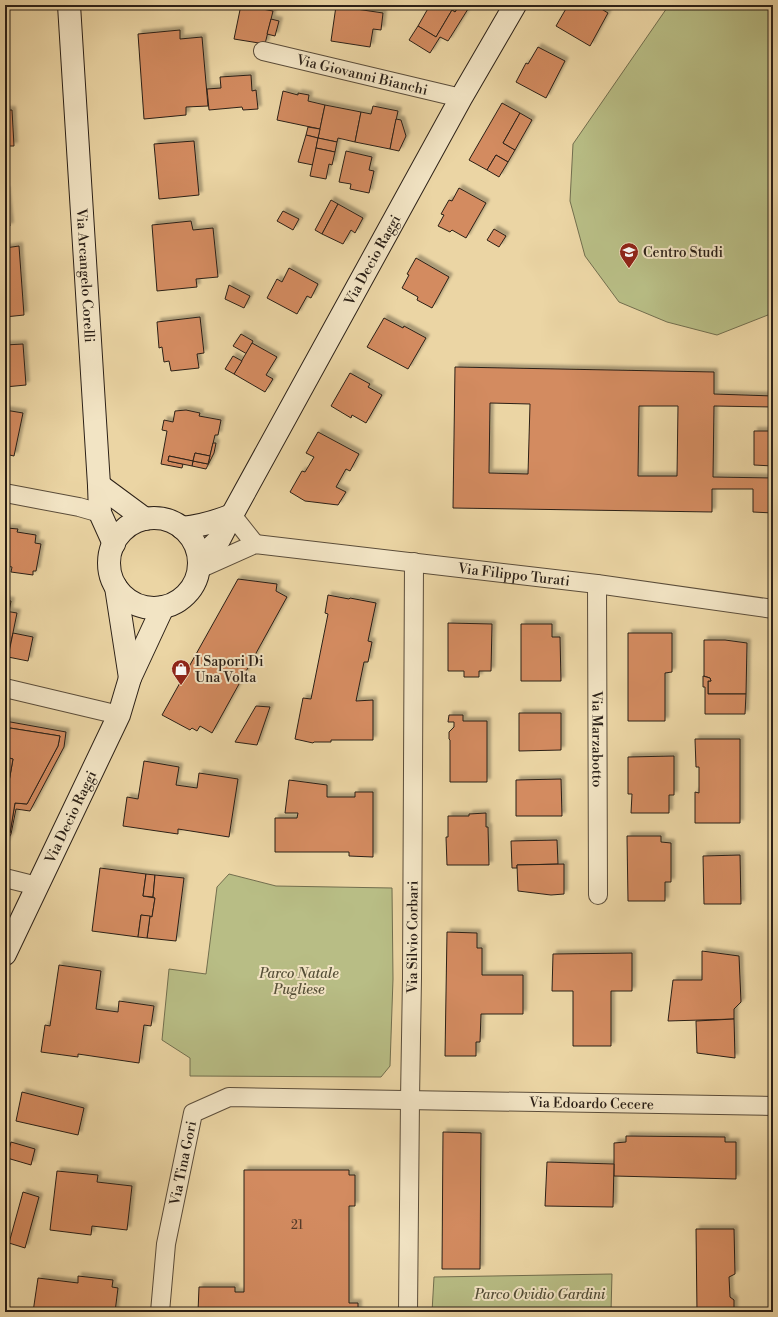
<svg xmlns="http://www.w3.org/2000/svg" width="778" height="1317" font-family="'Libre Bodoni',serif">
	<defs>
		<filter id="shadow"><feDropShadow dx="3.5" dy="-3.5" stdDeviation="1" flood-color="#0004"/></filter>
	</defs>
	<rect width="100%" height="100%" fill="#ebd5a4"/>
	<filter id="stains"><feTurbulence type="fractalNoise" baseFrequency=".005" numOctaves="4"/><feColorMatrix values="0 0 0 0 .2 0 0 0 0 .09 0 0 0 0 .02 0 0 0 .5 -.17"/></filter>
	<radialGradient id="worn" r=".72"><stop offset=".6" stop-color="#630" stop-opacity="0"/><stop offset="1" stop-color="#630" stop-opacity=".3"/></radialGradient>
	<g fill="#b8bd85" stroke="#726e4e">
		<path d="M669 5H773V313L717 335 667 322 619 302 585 256 570 201 573 144Z"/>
		<path d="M229 874 276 886 392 888 393 979 390 1066 381 1077 190 1076V1058L162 1040 169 969 206 974 217 887Z"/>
		<path d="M612 1274 611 1312H432L434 1277Z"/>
	</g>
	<g fill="#d38b60" stroke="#2b2017" fill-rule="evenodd" filter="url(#shadow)">
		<path d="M238 5H306V6L270 5V11Z"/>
		<path d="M241 5 273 11 265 44 234 39Z"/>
		<path d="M430 5H460L455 12 452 10 436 37 418 26Z"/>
		<path d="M460 5 468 9 448 41 440 37 430 53 409 40 418 26 436 37 452 10 455 12Z"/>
		<path d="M564 5H595L608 13 590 46 556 26 567 7Z"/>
		<path d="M336 6 383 13 381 30 373 29 370 47 331 41Z"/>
		<path d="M271 19 279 21 275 36 267 34Z"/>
		<path d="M180 30V39L202 37 208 106 186 107V115L144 119 138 34Z"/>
		<path d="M538 47 565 61 546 98 516 82 526 63 528 64Z"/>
		<path d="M251 75 252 91 256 90 258 109 243 110 242 107 209 110 207 89 221 88 220 77Z"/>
		<path d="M283 91 298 95V93L309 95 308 101 325 105 320 129 277 120Z"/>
		<path d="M502 103 520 113 503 143 515 150 508 162 496 155 487 170 469 160Z"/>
		<path d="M325 105 361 112 355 142 338 138 337 142 318 138Z"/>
		<path d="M373 106 398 111 390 149 355 142 361 112 371 114Z"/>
		<path d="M5 110H12L14 146H5Z"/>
		<path d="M520 113 532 120 515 150 503 143Z"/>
		<path d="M396 119 401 120 406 136 399 151 390 149Z"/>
		<path d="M308 127 320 129 318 138 306 135Z"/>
		<path d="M306 135 318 138 313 165 298 162Z"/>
		<path d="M318 138 337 142 335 152 316 148Z"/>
		<path d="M194 141 199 195 159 199 154 144Z"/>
		<path d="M316 148 335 152 332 165 329 164 326 179 310 176Z"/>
		<path d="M346 151 372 157 369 170 374 171 369 193 350 189 351 184 339 182Z"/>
		<path d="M496 155 508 162 499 177 487 170Z"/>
		<path d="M459 188 486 203 466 238 452 230 450 232 438 226 444 215 441 214 449 200 452 201Z"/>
		<path d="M6 190 10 226 5 227V191Z"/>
		<path d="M331 200 338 204 322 234 315 230Z"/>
		<path d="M338 204 363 218 355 233 351 230 343 244 322 234Z"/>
		<path d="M283 211 299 219 293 230 277 221Z"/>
		<path d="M191 221 193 230 213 228 218 277 196 279 197 287 157 291 152 225Z"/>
		<path d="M494 229 506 236 499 247 487 240Z"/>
		<path d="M19 246 24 315 5 317V248Z"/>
		<path d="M416 258 449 277 432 308 417 300 418 297 402 288 409 275 407 274Z"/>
		<path d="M289 268 318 284 311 298 307 296 297 314 267 298 277 279 282 282Z"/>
		<path d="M229 285 250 296 244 308 225 299Z"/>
		<path d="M200 317 204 353 197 354 199 368 171 371 169 361 164 362 162 347 159 348 157 322Z"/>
		<path d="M384 318 403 328 404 326 426 338 408 369 367 347Z"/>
		<path d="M241 334 253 341 247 354 233 346Z"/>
		<path d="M252 343 277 357 266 375 273 379 265 392 234 374Z"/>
		<path d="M23 344 26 385 5 387V345Z"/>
		<path d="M233 356 242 361 234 374 225 369Z"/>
		<path d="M455 367 714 372V394L773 396V407L714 406 713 477 773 478V513L753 512V489H712V512L453 508ZM490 403 530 404 528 474 489 473ZM639 406H678L677 476H638Z"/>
		<path d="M350 373 370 384 368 387 382 395 366 423 352 415 351 418 331 406Z"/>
		<path d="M5 410 23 413 14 456 5 454Z"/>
		<path d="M186 410 200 413 199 416 221 420 218 435H215L210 456 195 453 193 461 169 456 168 461 183 464 182 468 161 464 167 431 162 430 164 420 173 422 175 411Z"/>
		<path d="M754 431H773V466L754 465Z"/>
		<path d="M318 432 359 454 350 471 346 469 336 487 346 492 338 505 305 501 290 492 302 471 305 472 314 457 306 453Z"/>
		<path d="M213 443H216L214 453 206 469 192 466 193 461 208 464Z"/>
		<path d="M195 453 210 456 208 464 193 461Z"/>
		<path d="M169 456 193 461 192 466 168 461Z"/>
		<path d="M7 528 18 529 17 532 36 535 35 543 41 544 36 571H33V575L11 572 12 567 5 566V530H7Z"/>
		<path d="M238 579 277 584 276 591 287 597 212 733 200 726 197 731 192 728 190 730 162 715Z"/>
		<path d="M328 595 349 599 350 598 376 603 368 641 372 642 368 662H364L356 701 373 700V740H331V742H314L313 743 295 739 303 698 311 699 328 614 325 613Z"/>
		<path d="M5 600 11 601 9 612 5 611Z"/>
		<path d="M5 611 17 613 8 657 5 656Z"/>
		<path d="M448 623 492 624 491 671H479V677H464V671H448Z"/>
		<path d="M521 624H552V637H560L561 681H521Z"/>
		<path d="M13 633 33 637 28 661 8 657Z"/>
		<path d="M628 633H672V672L665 673V721H628Z"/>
		<path d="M704 640H725L747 643 746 694H708V681H711L710 678 704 676Z"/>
		<path d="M703 676 710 678 711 681H708V694H746L745 714H705V687H703Z"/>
		<path d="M256 706 270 707 257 745 235 742Z"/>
		<path d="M519 713H561V750L519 751Z"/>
		<path d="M449 715H463V721H487V782H450V740L449 739V732L454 727V722H448Z"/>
		<path d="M5 721 66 732 64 747 30 811 16 809 11 834 5 845V835L7 832 10 833 15 803 27 804 58 746 60 736 10 728 5 752Z"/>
		<path d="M10 728 60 736 58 746 27 804 15 803 10 833 7 832 5 835V793H7L13 759 5 757V752Z"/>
		<path d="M695 739H740V823H695V792L699 793V767H696Z"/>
		<path d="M674 756V795H669V813H631L632 794H628V757Z"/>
		<path d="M5 757 13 759 7 793H5V774L7 765H5Z"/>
		<path d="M144 761 179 767 176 785 197 788 199 773 238 779 229 837 178 829V834L123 826 127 797 138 799Z"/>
		<path d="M561 779 562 816H516V780Z"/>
		<path d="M289 780 327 785V797H355V792H373V857L349 856V852H275V818H297L298 813H285Z"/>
		<path d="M486 813V827H488L489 865H447L446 837H448V816H469V814Z"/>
		<path d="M627 836H661V842L671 843V882H665V901H628Z"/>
		<path d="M557 840 558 864 517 865V868H512L511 841Z"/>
		<path d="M740 855 741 904H704L703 856Z"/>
		<path d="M564 864V894L551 895 518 891 517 865Z"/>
		<path d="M100 868 146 874 143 896 155 898 152 917 141 915 138 937 92 931Z"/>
		<path d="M146 874 155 875 153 897 143 896Z"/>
		<path d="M155 875 184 878 176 941 147 938 150 916 152 917 155 898 153 897Z"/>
		<path d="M141 915 150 916 147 938 138 937Z"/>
		<path d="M447 932 477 933V948H482V975H523V1014H481L480 1042H476V1056H445Z"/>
		<path d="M702 951 739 956 741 1002 734 1009V1019L668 1021 673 980H702Z"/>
		<path d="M632 953V991H611V1046H573V991H552L553 954Z"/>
		<path d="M59 965 101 971 96 1009 118 1012 119 1001 154 1006 151 1026 144 1025 139 1063 78 1054V1057L41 1052 45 1025 50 1026Z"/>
		<path d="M734 1019 735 1058 697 1053 696 1021Z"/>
		<path d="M22 1092 84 1108 78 1135 16 1121Z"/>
		<path d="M443 1132 481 1133 480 1269H442Z"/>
		<path d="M626 1136 725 1137V1142H736V1179L614 1176V1143L626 1142Z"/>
		<path d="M11 1142 35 1149 31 1165 7 1158Z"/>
		<path d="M547 1162 614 1164 613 1207 545 1206Z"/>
		<path d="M244 1170H349V1175H355V1206H349V1303H358V1312H198L199 1287H235V1292H244Z"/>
		<path d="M57 1171 98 1175 97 1182 132 1186 127 1230 92 1226 91 1235 50 1230Z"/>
		<path d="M23 1192 39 1197 25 1248 9 1243Z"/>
		<path d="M696 1229H734L735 1274 729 1277 730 1297 734 1300V1312H697Z"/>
		<path d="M78 1276 113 1280 112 1287 118 1288 115 1312H33L38 1278 78 1283Z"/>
	</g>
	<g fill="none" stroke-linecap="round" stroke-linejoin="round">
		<g stroke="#5b4d3a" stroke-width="20">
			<g id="street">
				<path id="s1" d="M263 51 461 98"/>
				<path d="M5 493 79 507 100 513"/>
				<path d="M232 515 255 544"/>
				<path id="s2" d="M199 569 255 544 597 584 773 609"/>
				<path id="s3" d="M597 584 598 895"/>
				<path d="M5 688 119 715"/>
				<path d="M5 878 37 886"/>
				<path id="s4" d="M160 1312 166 1244 193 1113 229 1097 773 1106"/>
				<path id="s5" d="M408 1312 410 1099 412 978 414 562"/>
			</g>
		</g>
		<g stroke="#2b2017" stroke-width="24">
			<g id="secondary">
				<path id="s6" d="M69 5 99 485 100 513 114 544"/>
				<path d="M99 485 145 519"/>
				<circle cx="154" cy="563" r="45"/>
				<path d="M182 528C200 526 215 522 232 515"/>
				<path id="s7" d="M199 559 219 540 232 515 461 98 515 5"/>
				<path d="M116 587 130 678"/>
				<path id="s8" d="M5 954 119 715 130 678 163 607"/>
			</g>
		</g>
		<use href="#street" stroke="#f2e4c4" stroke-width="18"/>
		<use href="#secondary" stroke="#f2e4c4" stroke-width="22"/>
	</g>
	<defs>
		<g id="school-pin" transform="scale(1)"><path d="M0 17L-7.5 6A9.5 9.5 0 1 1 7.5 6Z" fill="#8f2418" stroke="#f2e4c4"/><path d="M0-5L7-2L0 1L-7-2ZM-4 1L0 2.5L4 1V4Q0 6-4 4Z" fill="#fff"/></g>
		<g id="shop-pin" transform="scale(1)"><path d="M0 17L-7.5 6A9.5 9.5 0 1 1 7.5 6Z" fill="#8f2418" stroke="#f2e4c4"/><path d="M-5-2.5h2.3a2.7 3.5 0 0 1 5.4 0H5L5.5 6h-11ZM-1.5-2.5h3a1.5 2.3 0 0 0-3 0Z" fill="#fff"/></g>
	</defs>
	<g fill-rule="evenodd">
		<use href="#school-pin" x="629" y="252"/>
		<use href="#shop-pin" x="181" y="669"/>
	</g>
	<g text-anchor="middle" stroke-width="4" stroke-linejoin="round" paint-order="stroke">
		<g font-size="12" fill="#553b29">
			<text x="297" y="1229">21</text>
		</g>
		<g font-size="14" fill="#2b2017" stroke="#f2e4c4">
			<text dy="5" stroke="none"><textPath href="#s1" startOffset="102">Via Giovanni Bianchi</textPath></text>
			<text dy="5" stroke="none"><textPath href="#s7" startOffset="347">Via Decio Raggi</textPath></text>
			<text dy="5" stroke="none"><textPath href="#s6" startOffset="271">Via Arcangelo Corelli</textPath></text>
			<text dy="5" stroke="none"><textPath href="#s2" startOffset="322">Via Filippo Turati</textPath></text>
			<text dy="5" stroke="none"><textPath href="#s3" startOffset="155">Via Marzabotto</textPath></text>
			<text dy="5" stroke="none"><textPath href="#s8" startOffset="152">Via Decio Raggi</textPath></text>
			<text dy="5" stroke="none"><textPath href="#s5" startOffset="375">Via Silvio Corbari</textPath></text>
			<text dy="5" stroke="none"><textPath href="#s4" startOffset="604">Via Edoardo Cecere</textPath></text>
			<text dy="5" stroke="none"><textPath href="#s4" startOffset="151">Via Tina Gori</textPath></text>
		</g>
		<g font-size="14" fill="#2b2017" stroke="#f2e4c4" text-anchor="start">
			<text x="643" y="257">Centro Studi</text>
			<text x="195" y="666">I Sapori Di<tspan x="195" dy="16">Una Volta</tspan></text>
		</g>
		<g font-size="14" font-style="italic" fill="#554f38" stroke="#f2e4c4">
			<text x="299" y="978">Parco Natale<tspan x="299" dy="16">Pugliese</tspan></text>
			<text x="540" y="1299">Parco Ovidio Gardini</text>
		</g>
	</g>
	<rect width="778" height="1317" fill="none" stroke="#ebd5a4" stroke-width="20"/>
	<rect x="6" y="6" width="766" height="1305" fill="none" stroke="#2b2017" stroke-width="2"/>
	<rect x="10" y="10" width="758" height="1297" fill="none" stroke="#2b2017"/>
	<rect width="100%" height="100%" filter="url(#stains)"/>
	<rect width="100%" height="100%" fill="url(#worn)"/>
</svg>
